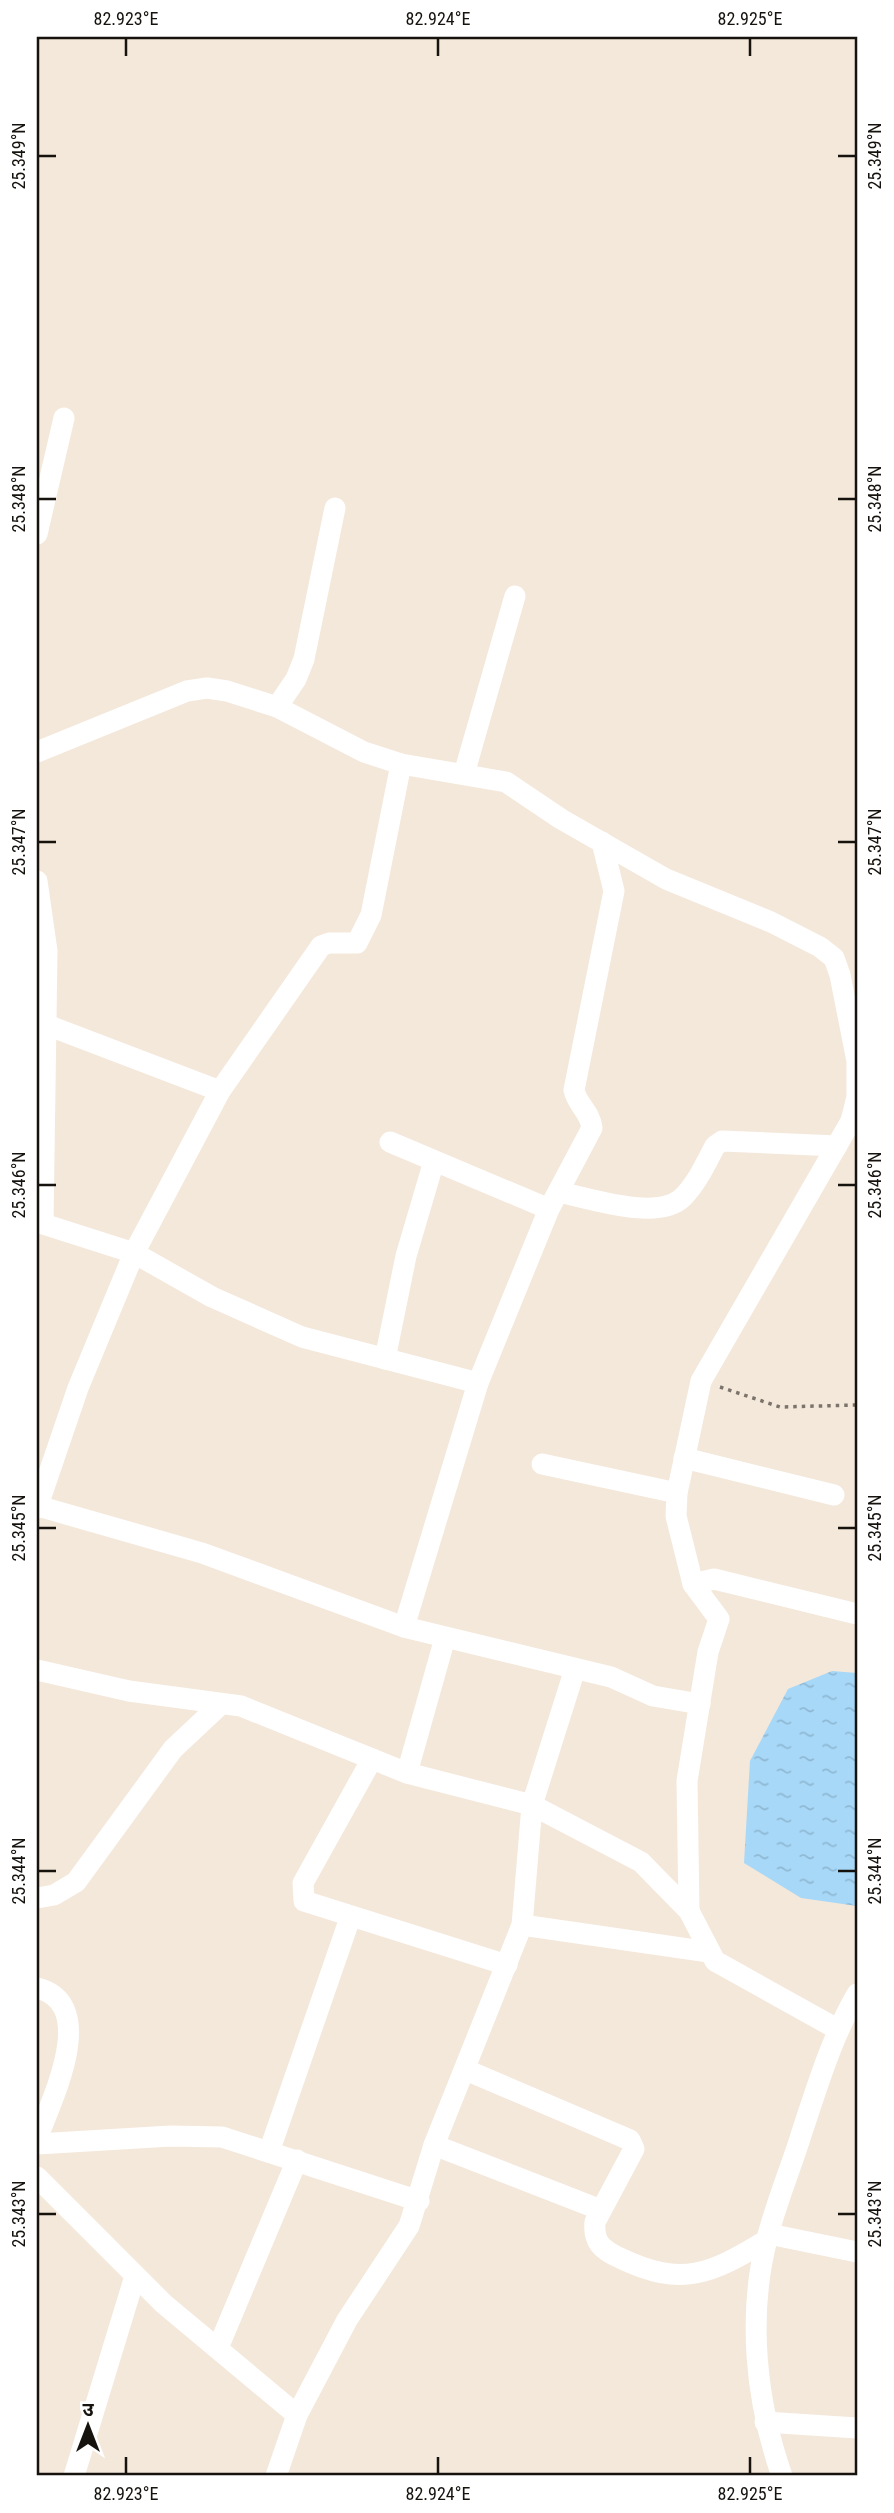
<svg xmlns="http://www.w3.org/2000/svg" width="894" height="2513" font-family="'Roboto Condensed','Noto Sans Devanagari',sans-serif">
	<defs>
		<pattern id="water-ripples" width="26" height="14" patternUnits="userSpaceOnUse" patternTransform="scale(1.75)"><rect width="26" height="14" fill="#a7d8f8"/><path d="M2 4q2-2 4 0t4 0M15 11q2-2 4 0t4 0" fill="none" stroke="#8fb8d3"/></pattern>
	</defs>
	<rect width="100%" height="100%" fill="#f4e8da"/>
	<path fill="url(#water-ripples)" d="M832 1671 857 1673V1906L801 1898 744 1863 750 1761 788 1689Z"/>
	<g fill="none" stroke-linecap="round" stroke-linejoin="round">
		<path stroke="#7c746b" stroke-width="3.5" stroke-dasharray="3.5 5" stroke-linecap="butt" d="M720 1387 780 1407 857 1405"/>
		<g stroke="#fff" stroke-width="21">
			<path d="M37 534 64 418"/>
			<path d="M277 707 296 679 304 659 335 508"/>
			<path d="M37 752 187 691 207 688 227 691 277 707 364 752 401 764 506 782 561 819 666 879 771 922 820 947 834 958 840 975 857 1061V1097L851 1121 701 1381 677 1493 676 1516 693 1584 719 1619 708 1652 687 1781 689 1911"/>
			<path d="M464 774 515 596"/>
			<path d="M37 881 47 951 43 1224"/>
			<path d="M39 1022 220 1091"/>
			<path d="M390 1142 549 1209"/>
			<path d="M558 1192C590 1198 658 1222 683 1197 697 1183 706 1163 715 1146L722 1141 837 1146"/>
			<path d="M37 1222 134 1253 212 1297 302 1337 478 1383"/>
			<path d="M385 1359 406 1256 434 1161"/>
			<path d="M684 1458 834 1495"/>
			<path d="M542 1464 677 1493"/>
			<path d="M38 1506 202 1553 404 1627 611 1677 653 1696 700 1704"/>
			<path d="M37 1508 78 1388 134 1253 220 1091 321 946 329 943H357L371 915 401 764"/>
			<path d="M693 1584 714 1579 857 1614"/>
			<path d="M404 1627 478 1383 549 1209 592 1128C590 1111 577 1105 574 1090L614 891 602 842"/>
			<path d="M37 1670 129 1691 241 1706 407 1773 532 1805 641 1862 689 1911 715 1961 837 2029"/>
			<path d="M372 1759 303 1883 304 1901 507 1965"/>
			<path d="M407 1773 445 1638"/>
			<path d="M37 1898 54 1895 76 1882 173 1749 221 1704"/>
			<path d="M522 1925 709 1952"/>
			<path d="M37 1988C101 2004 50 2103 37 2139"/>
			<path d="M466 2070 630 2140 634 2149 595 2222C593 2242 602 2250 620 2258 682 2288 711 2274 767 2240"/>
			<path d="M37 2144 171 2136 222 2137 419 2201"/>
			<path d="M434 2145 601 2210"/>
			<path d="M269 2152 350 1918"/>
			<path d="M37 2177 164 2304 297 2415"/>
			<path d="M769 2234 857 2252"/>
			<path d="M218 2348 297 2160"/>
			<path d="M765 2422 857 2428"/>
			<path d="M74 2476 135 2276"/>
			<path d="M276 2476 297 2415 347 2320 409 2226 434 2145 522 1925 532 1805 575 1669"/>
			<path d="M782 2476C756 2402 747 2316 767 2239 776 2203 791 2168 802 2132 818 2084 832 2037 857 1994"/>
		</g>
	</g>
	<path fill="none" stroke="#16120e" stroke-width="2.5" d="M126 38V56M438 38V56M750 38V56M38 156H56M838 156H856M38 499H56M838 499H856M38 842H56M838 842H856M38 1185H56M838 1185H856M38 1528H56M838 1528H856M38 1871H56M838 1871H856M38 2214H56M838 2214H856M126 2457V2474M438 2457V2474M750 2457V2474"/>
	<rect width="894" height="2513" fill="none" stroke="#ffffff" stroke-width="77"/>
	<g transform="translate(88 2426)" stroke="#ffffff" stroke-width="5" paint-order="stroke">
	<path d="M0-5L12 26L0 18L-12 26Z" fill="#16120e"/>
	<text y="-10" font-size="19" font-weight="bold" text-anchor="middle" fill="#16120e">उ</text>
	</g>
	<rect x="38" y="38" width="818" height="2436" fill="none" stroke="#16120e" stroke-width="2.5"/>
	<g font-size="18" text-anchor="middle" fill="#16120e">
		<text x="126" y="25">82.923°E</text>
		<text x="438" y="25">82.924°E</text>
		<text x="750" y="25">82.925°E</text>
		<text transform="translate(19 156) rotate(-90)" y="6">25.349°N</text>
		<text transform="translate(875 156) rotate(-90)" y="6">25.349°N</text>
		<text transform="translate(19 499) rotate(-90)" y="6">25.348°N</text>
		<text transform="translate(875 499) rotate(-90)" y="6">25.348°N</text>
		<text transform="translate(19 842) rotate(-90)" y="6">25.347°N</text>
		<text transform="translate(875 842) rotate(-90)" y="6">25.347°N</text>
		<text transform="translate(19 1185) rotate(-90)" y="6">25.346°N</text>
		<text transform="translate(875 1185) rotate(-90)" y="6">25.346°N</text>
		<text transform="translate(19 1528) rotate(-90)" y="6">25.345°N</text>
		<text transform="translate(875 1528) rotate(-90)" y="6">25.345°N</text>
		<text transform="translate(19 1871) rotate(-90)" y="6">25.344°N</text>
		<text transform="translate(875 1871) rotate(-90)" y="6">25.344°N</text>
		<text transform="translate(19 2214) rotate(-90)" y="6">25.343°N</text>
		<text transform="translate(875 2214) rotate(-90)" y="6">25.343°N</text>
		<text x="126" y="2500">82.923°E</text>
		<text x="438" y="2500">82.924°E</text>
		<text x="750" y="2500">82.925°E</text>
	</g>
</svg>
